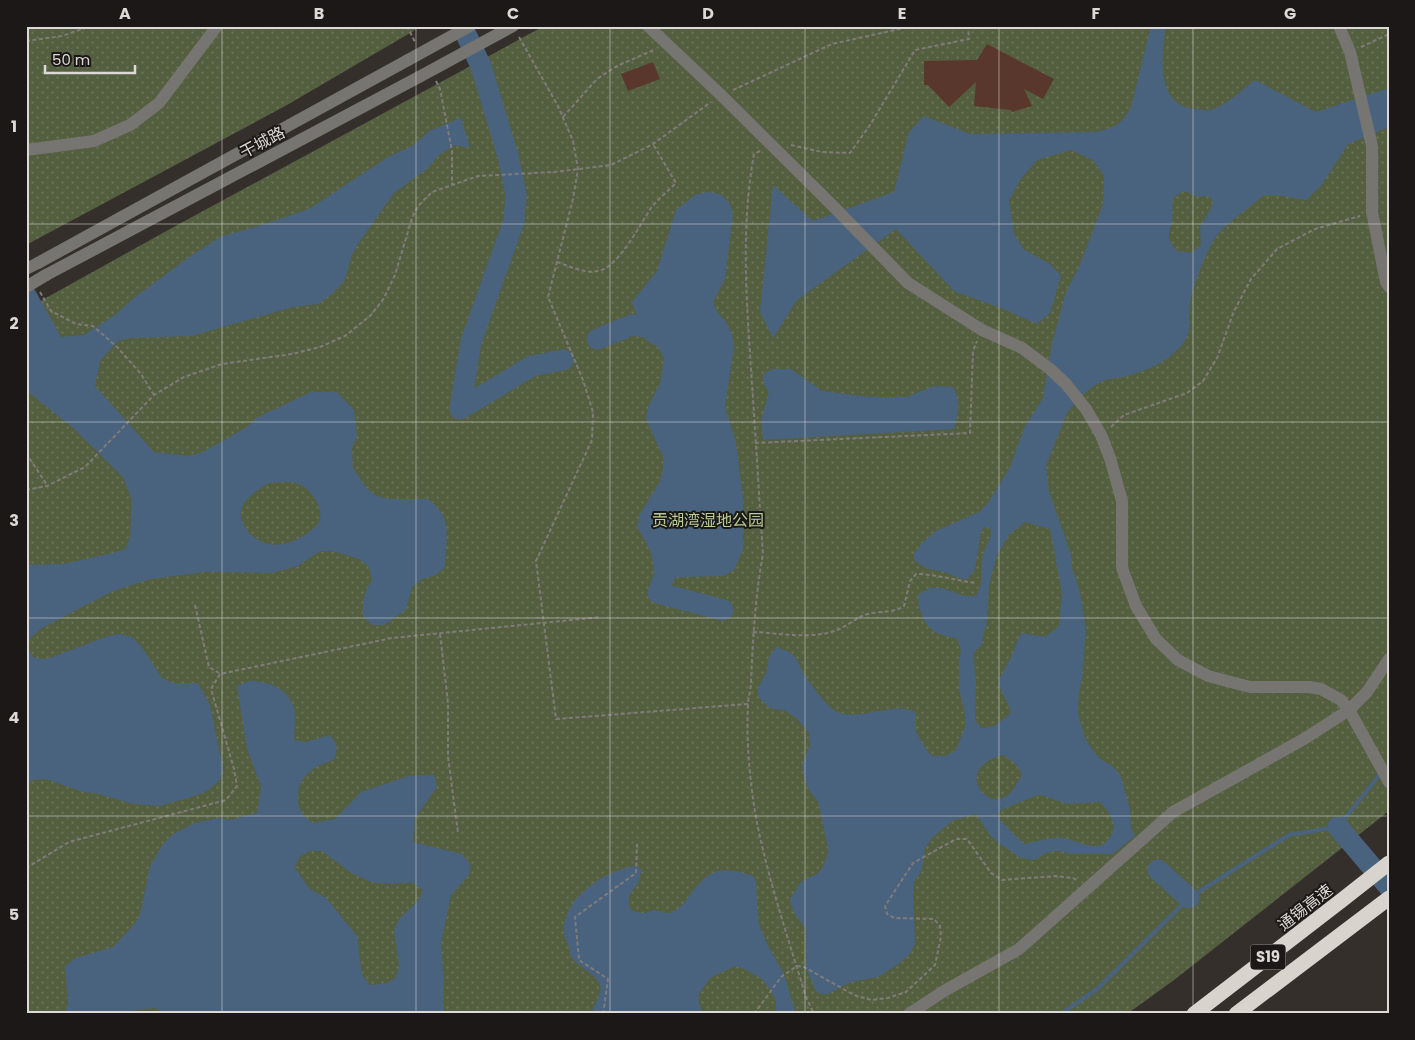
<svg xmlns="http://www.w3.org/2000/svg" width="1415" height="1040" font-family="Poppins,'Noto Sans SC',sans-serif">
	<defs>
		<pattern id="park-dots" width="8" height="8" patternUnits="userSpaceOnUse" patternTransform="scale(1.25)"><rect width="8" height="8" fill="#545f40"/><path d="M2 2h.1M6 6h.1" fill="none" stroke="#6c755b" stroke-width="1.8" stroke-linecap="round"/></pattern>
	</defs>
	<rect width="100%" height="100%" fill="#352f2c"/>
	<g fill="url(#park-dots)">
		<path d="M26 26H422L287 105 26 245Z"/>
		<path d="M544 26H1389V811L1174 980 1127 1014H26V309L170 229Z"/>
	</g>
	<g fill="#49637e" fill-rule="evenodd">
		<path d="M1151 26H1166C1162 54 1154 106 1196 109 1203 110 1211 111 1218 107 1231 101 1244 88 1255 80L1316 112 1389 88V127L1348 144 1321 186 1306 200 1282 196H1263C1249 208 1232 219 1219 233 1209 243 1192 288 1190 303 1187 322 1195 328 1181 346 1166 363 1146 371 1124 377 1118 378 1112 378 1106 380 1091 385 1074 402 1066 415L1046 466 1049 491 1071 555 1072 567 1080 592 1086 630 1082 677 1078 701V714L1085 738 1092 749 1100 759 1111 765 1120 774 1130 809 1131 828 1135 836 1113 854H1072L1058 851 1046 853 1035 860 1021 858 1000 844 990 835 976 814 952 821 932 838 925 848 921 872 914 882 913 894 915 944 909 955 897 965 878 977 851 982 828 994H821L816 991 806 968V929L794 913 790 899C794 894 797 887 801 882 805 878 810 878 815 875 824 870 828 856 828 847L818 802 809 790 804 777 802 765 810 746 809 733 796 718 784 710 771 709 761 700 758 695V688L767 671 769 657 776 647C781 649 789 651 793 655 797 658 800 667 802 671 808 681 827 707 837 712 859 722 892 701 916 712V732L928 752 933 756H946L956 750 965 727V714L959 689V663L961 650 957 638C930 636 919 621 918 595L930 588H942L964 596H976L981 584 982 557 991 534 990 528 984 527 981 532 975 569 968 579H962L944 572 925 568 914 560V554L922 543 936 531 979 512 988 503 1010 467 1025 426 1043 398 1051 347 1066 292 1079 267 1103 204 1104 176 1093 160 1071 150 1037 160 1020 180 1009 201 1014 233 1023 249 1050 264 1061 276 1050 313 1037 324 1003 309 954 291 896 229 797 300 773 338 760 312 773 185 813 221 894 192 909 132 924 116 970 134 1097 132C1115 126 1122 125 1131 107ZM1181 192H1187L1197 197 1209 196 1213 201 1211 208 1200 227 1201 245 1191 253 1177 251C1166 236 1168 239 1172 222 1173 214 1171 206 1174 198ZM1025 522 1050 529 1062 593 1059 626 1045 637 1021 633 1011 657 999 680V686L1010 708 1009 715 994 726 981 728 975 720 976 681 973 655 976 650 981 646 987 621 989 585 997 555 1009 535ZM1003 755 1016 764 1022 775C1017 782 1013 793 1005 797 983 809 955 767 1003 755ZM1038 795 1044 796 1068 804 1100 802C1111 814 1121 828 1106 842 1103 845 1100 846 1096 846 1087 847 1073 839 1062 838 1049 837 1037 842 1024 844 1017 836 1001 824 997 815L1001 810Z"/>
		<path d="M461 118 470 148 456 145 440 154 427 169 394 193 358 244 352 255 344 282 331 295 318 304 293 307 192 336 130 338 118 341 100 361 95 386 154 452 188 456 203 452 247 427 256 418 311 392H337L354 410 357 436 352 448 353 468 367 489 377 496 389 499H428C434 504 441 510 444 518 449 532 445 552 445 567L436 575 422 579 412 587 406 610 384 625H372L363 616C362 602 364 592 372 580L369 567 359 559 333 551H320L298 566 272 573 205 572 151 579 113 591 42 628 31 637 27 648 34 658 47 659 108 636 120 634 132 637 141 646 162 678 173 683H198L210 705 223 768 220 780 210 789 198 795 160 806 133 804 95 793 83 792 46 779 33 780 26 785V565L63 564 113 553 125 549 130 538 132 500 123 477 72 427 26 390V274L61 337 84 335 115 315 134 298 189 257 222 236 259 226 309 209 388 157 412 146 431 130ZM269 483C278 483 288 481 296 483 310 486 328 512 317 525 307 536 285 548 269 544 253 541 234 522 243 505 248 496 261 488 269 483Z"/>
		<path d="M707 192 720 194 729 202 733 214 725 279 713 302 718 313 726 322 732 334 734 346 725 406 736 443 743 498V549L734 570 723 576 654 578C654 553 649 547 637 527L640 514 660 481 663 469V457L646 419 648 407 660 383 664 358 658 347 646 340 632 302 657 271 676 210 695 195Z"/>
		<path d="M772 369H791L822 391 869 397H907L934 386 953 387C961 400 958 414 954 429L763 440 761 420 769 392 764 384 763 375Z"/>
		<path d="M249 681C271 681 293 690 295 715 295 723 294 732 294 740L306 742 330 735 337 746 335 759C328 762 320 765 313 769 298 779 293 800 303 815 306 818 309 820 312 823L335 819 361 792 409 776 434 775 437 787 415 818 413 842 462 854 470 864 469 875 451 895 441 943 444 982V1014H166L155 1008 130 1011 121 1014H65L68 1004 65 966 76 958 113 947 130 929 138 919 142 906 150 866 163 844 172 835 194 823 218 818 231 820 257 813 261 786 247 749 237 686ZM310 851H322L351 873 374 883H413L423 890 418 901 399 919 394 930 399 967 395 979 383 984 370 985 362 975 357 936 326 898 310 889 295 868 299 857Z"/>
		<path d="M637 866 642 870C640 874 640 879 638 883 631 893 625 897 631 910 635 911 639 913 643 913 647 914 650 910 654 910 659 910 664 914 669 913 677 911 683 905 687 899 708 870 718 864 753 876L756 882 758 921 767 944 784 974 796 1014H776V1001L770 989 762 979 740 967H733L710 978 699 994 698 1000 703 1014H591C594 1006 603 992 600 985 595 973 579 968 572 958 569 955 570 952 569 947 568 942 564 939 564 933 562 898 606 869 637 866Z"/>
	</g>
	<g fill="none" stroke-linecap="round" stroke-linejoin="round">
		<path stroke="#49637e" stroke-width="4" d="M1061 1014 1097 989 1189 898 1289 835 1338 827 1381 773"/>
		<g stroke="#49637e" stroke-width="21">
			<path d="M462 26 481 66 508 156 516 194 514 221 471 342 460 409 532 366 563 360"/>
			<path d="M597 339 632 325 667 331V333"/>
			<path d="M674 551 658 593 723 610"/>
			<path d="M1338 827 1389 887"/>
			<path d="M1158 870 1189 898"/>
		</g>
	</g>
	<g fill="#5a372d">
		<path d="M987 44 1054 79 1043 99 1024 89 1032 106 1012 112 1011 110 974 106 976 82 949 107 928 85H924V61L977 60Z"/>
		<path d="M653 62 660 79 628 91 621 74Z"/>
	</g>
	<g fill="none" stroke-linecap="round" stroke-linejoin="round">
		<g stroke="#807b79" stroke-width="2" stroke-dasharray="4 2.5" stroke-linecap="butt">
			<path d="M407 26 415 42"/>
			<path d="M519 37 558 106 573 141 578 169 573 199 548 297 583 380 593 412 592 440 536 561 556 719 748 704"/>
			<path d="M26 41 62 36 91 26"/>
			<path d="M1361 47 1389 34"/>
			<path d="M436 81 440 89 452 151V184"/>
			<path d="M733 90 832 44 913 26"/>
			<path d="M563 117 597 79 617 66 656 49"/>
			<path d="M791 145 822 152 850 153 870 125 915 50 969 39 968 26"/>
			<path d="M760 151 754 154C740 232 747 306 752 384 756 441 759 497 763 554 755 597 753 639 751 682 751 690 748 697 748 705 746 742 750 782 756 818 768 879 788 938 806 997L814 1014"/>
			<path d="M557 262C569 266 585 274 598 271 618 268 641 223 651 208 658 199 668 191 676 183L653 144"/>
			<path d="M40 292 51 311 76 324 93 326 117 347 141 374 154 395"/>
			<path d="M1111 427 1124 415 1187 393 1203 381 1217 358 1234 311 1251 279 1277 249 1315 229 1360 216"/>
			<path d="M755 443 970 433 973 351 977 341"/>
			<path d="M26 453 47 485"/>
			<path d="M26 490 47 486 85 467 154 395 184 377 222 364 292 354 320 347 345 336 371 315 384 298 395 275 412 218 418 206 432 192 478 176 554 172 611 165 653 144 711 102"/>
			<path d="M195 605 209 667 219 673"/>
			<path d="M753 632C780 633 812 640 837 630 848 626 856 617 868 614 879 611 895 613 904 606L910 581 916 574C937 574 956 581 976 583"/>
			<path d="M440 634 448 703V757L458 833"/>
			<path d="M26 868 69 842 226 800 237 786 234 769 211 689 220 674 392 638 601 617"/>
			<path d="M603 1014 608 979 579 960 575 917 636 873 637 844"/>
			<path d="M754 1014 781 977 797 966 804 967 854 995 871 1000 888 998 906 992 935 965 941 937 940 926 934 919 894 918 887 914 885 906 913 863 956 839H967L991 873 1002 880 1056 876 1073 878 1078 881"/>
		</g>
		<g stroke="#777572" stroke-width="12">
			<path d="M648 26 721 95 833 206 908 283 982 330 1022 348 1050 369 1066 384 1086 409 1101 435 1110 458 1122 501V568L1136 606 1156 639 1178 660 1208 676 1250 687H1309L1321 689 1341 700 1349 710 1389 782"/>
			<path d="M1339 26 1350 52 1372 146V212L1386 282 1389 287"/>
			<path d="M26 150 94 141 130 125 159 103 217 26"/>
			<path d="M38 263 408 60"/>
			<path d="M46 275 419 77"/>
			<path d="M909 1014 944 991 1019 949 1173 812 1304 739 1349 710 1367 692 1389 659"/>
		</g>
		<g stroke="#d8d4cd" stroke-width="15">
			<path d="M1194 1014 1342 900 1389 863"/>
			<path d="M1236 1014 1389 898"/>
		</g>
		<g stroke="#777572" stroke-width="12">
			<path d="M408 60 470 26"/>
			<path d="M419 77 513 26"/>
			<path d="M26 269 38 263"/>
			<path d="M26 287 46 275"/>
		</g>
	</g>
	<path fill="none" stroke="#ddd9d7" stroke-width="1" stroke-opacity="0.55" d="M222 26V1014M416 26V1014M610 26V1014M805 26V1014M999 26V1014M1193 26V1014M26 224H1389M26 422H1389M26 618H1389M26 816H1389"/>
	<g text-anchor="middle" stroke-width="4" stroke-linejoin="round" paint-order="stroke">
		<rect fill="#1b1817" stroke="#a39f9d" stroke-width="1" x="1250.5" y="944.5" width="35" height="25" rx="4"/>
		<g font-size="15" font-weight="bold" fill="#ddd9d7">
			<text x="1268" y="962">S19</text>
		</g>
		<g font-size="16" fill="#ddd9d7" stroke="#1b1817">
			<text transform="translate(262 142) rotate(-28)" y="6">干城路</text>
			<text transform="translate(1305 907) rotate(-38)" y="6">通锡高速</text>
		</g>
		<g font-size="16" fill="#b8ce92" stroke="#1b1817">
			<text x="708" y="526">贡湖湾湿地公园</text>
		</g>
	</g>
	<rect width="1415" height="1040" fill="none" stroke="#1b1817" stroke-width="55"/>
	<path d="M45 65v8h90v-8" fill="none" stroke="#ddd9d7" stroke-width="2.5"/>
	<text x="52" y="65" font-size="15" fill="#ddd9d7" stroke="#1b1817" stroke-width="4" paint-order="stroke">50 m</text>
	<rect x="28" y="28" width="1360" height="984" fill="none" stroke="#ddd9d7" stroke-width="2"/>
	<g font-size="16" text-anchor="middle" font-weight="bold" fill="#ddd9d7">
		<text x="125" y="19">A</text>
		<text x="319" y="19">B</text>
		<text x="513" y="19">C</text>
		<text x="708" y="19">D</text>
		<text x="902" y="19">E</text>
		<text x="1096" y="19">F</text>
		<text x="1290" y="19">G</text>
		<text x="14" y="132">1</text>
		<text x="14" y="329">2</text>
		<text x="14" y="526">3</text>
		<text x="14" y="723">4</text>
		<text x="14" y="920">5</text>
	</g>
</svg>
